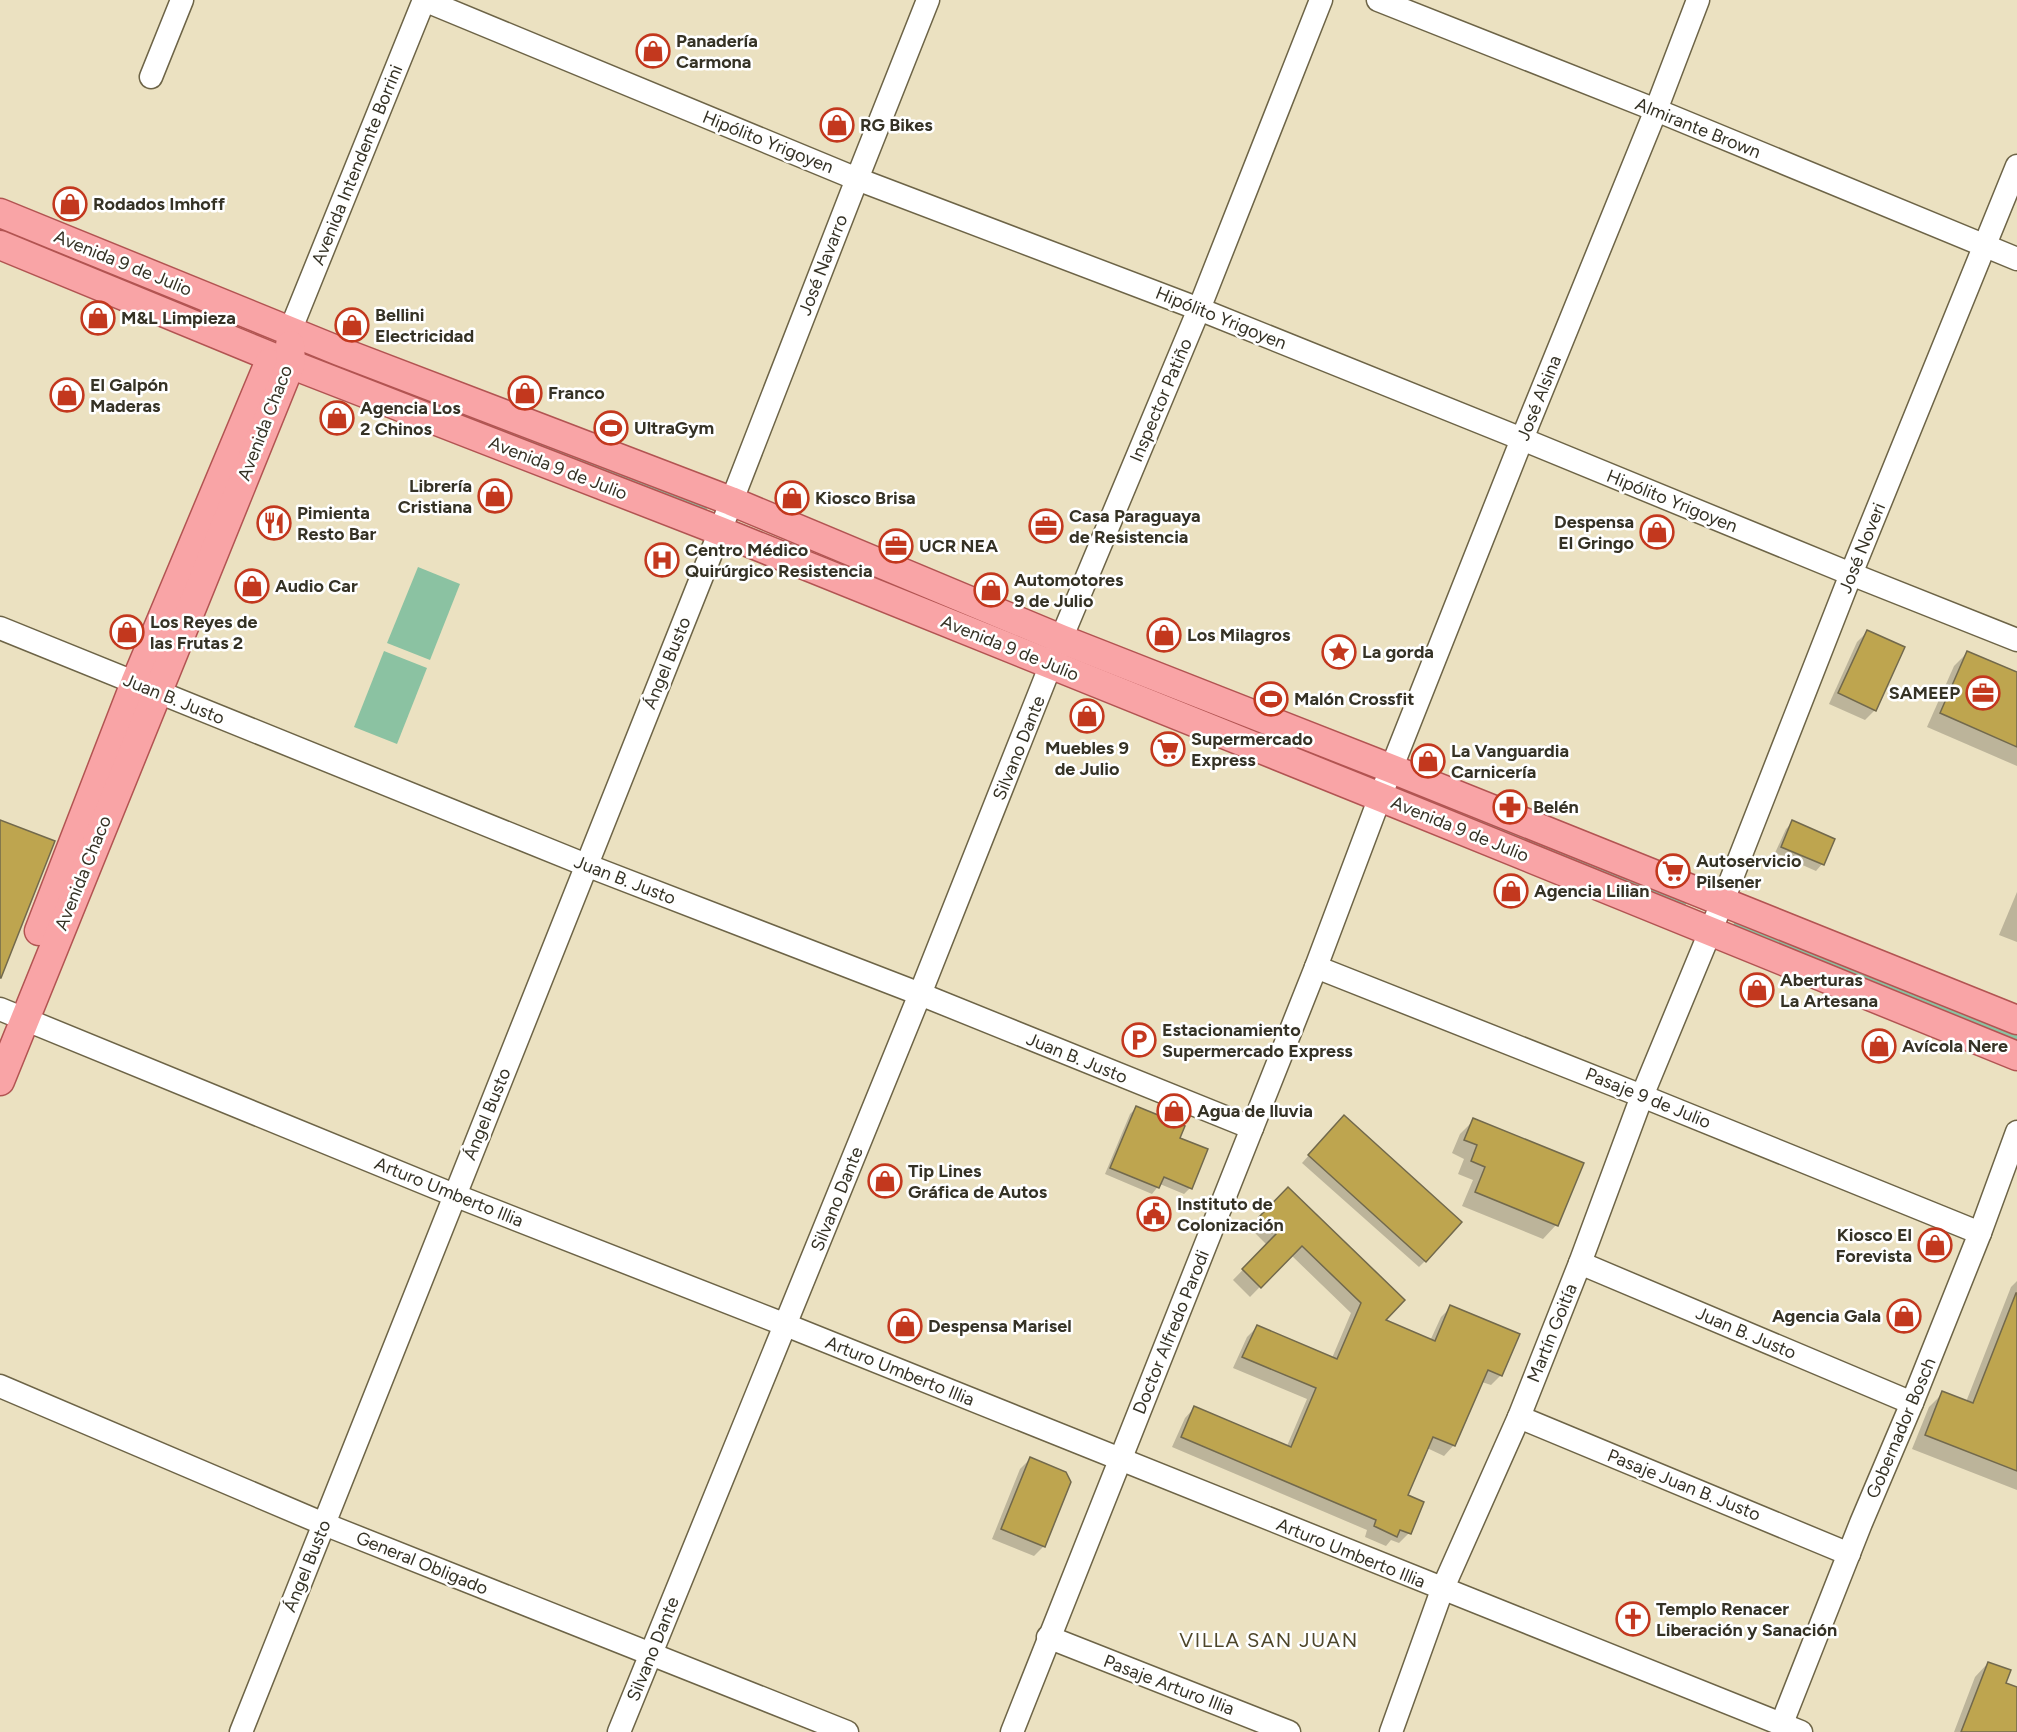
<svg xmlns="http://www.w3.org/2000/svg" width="2017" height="1732" font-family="Figtree,sans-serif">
	<rect width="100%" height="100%" fill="#ebe1c1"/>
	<g fill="#8bc2a2">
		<path d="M319 350 708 506 703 518 314 361Z"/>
		<path d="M418 567 460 584 430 660 387 643Z"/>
		<path d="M384 651 427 668 397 744 354 727Z"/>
		<path d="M1395 782 1688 898 1684 909 1391 793Z"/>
		<path d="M1736 919 2017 1035V1047L1731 929Z"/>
	</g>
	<g fill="#0003">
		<path d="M1867 632 1875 710 1865 720 1829 704 1857 642Z"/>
		<path d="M1967 653 2017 674V766L1927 727 1954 666Z"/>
		<path d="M1793 822 1822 864 1816 871 1775 853 1786 829Z"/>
		<path d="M2017 892V942L1999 935Z"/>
		<path d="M1136 1108 1178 1139 1190 1188 1184 1194 1160 1184 1152 1194 1105 1174 1130 1114Z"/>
		<path d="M1474 1120 1556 1225 1543 1239 1462 1206 1473 1180 1458 1174 1464 1159 1452 1153 1460 1134Z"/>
		<path d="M1337 1124 1425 1261 1419 1267 1302 1163Z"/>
		<path d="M1288 1190 1383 1321 1430 1341 1441 1317 1451 1307 1501 1375 1491 1385 1482 1382 1454 1445 1444 1456 1427 1448 1406 1496 1409 1533 1399 1543 1391 1540 1386 1546 1365 1537 1367 1530 1172 1447 1185 1418 1195 1407 1287 1446 1307 1399 1233 1368 1247 1337 1257 1327 1332 1358 1351 1313 1291 1255 1250 1297 1233 1280 1267 1245 1250 1228Z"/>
		<path d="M2017 1281V1490L1912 1449 1929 1407 1943 1393 1966 1402 2011 1287Z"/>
		<path d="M1030 1459 1044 1546 1034 1556 992 1539 1020 1469Z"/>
		<path d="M1988 1663 2004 1684 2017 1688V1732H1954L1975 1677Z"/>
	</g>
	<g fill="#bea54f" stroke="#72694c" stroke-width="1.5">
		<path d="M1867 630 1905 647 1876 711 1838 693Z"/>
		<path d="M1967 651 2017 672V747L1940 713Z"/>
		<path d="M0 820 55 841 1 978H0Z"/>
		<path d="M1792 820 1835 839 1824 865 1781 847Z"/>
		<path d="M1136 1106 1185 1126 1180 1138 1208 1149 1192 1189 1164 1177 1159 1188 1110 1168Z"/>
		<path d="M1344 1115 1462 1222 1426 1262 1308 1155Z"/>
		<path d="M1473 1118 1584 1163 1558 1226 1475 1192 1485 1167 1471 1161 1477 1145 1464 1140Z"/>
		<path d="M1288 1187 1405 1300 1386 1320 1435 1341 1450 1305 1520 1334 1502 1376 1488 1370 1455 1446 1433 1437 1408 1495 1424 1502 1411 1534 1400 1530 1397 1537 1374 1526 1376 1520 1181 1437 1194 1406 1291 1447 1316 1388 1242 1357 1257 1325 1337 1359 1361 1303 1302 1246 1261 1288 1242 1269 1276 1234 1259 1217Z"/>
		<path d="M2016 1293H2017V1471L1925 1435 1942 1391 1973 1403Z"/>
		<path d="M1030 1457 1066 1472 1071 1482 1045 1547 1001 1529Z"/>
		<path d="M1988 1662 2011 1670 2006 1683 2017 1687V1732H1961Z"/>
	</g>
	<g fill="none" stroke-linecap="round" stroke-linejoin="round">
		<g stroke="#6d6447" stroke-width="25">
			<g id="minor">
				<path d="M424 0 857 179 1199 309 1522 439 1851 574 2017 640"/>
				<path d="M1378 0 1656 110 2017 259"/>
				<path d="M151 77 182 0"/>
				<path d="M290 331 424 0"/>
				<path d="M0 628 586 865 920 994 1252 1128"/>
				<path d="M1316 967 1642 1096 1980 1233"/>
				<path d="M0 1009 454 1195 786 1325 1801 1732"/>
				<path d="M1580 1263 1912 1403"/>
				<path d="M0 1386 324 1524 847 1732"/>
				<path d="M1519 1417 1849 1554"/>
				<path d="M1048 1637 1289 1732"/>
				<path d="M1782 1723 1861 1523 1912 1403 1980 1233 2017 1132"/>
				<path d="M241 1732 720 531 857 179 928 0"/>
				<path d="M619 1732 920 994 1061 639 1199 309 1321 0"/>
				<path d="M1012 1732 1316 967 1380 797 1522 439 1656 110 1698 0"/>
				<path d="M1391 1732 1442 1590 1519 1417 1580 1263 1642 1096 1722 903 1851 574 2017 166"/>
			</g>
		</g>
		<g stroke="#b25452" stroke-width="31">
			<g id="major">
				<path d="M0 213 339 351 731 501 1061 639 1392 769 2017 1020"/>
				<path d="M0 245 272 357 720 531 1380 797 2017 1056"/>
				<path d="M39 931 135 683 269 363"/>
				<path d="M0 1081 291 363 290 345"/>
			</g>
		</g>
		<use href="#minor" stroke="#fff" stroke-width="22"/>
		<use href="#major" stroke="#f9a4a6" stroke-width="28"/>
	</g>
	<defs>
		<g id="shop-ring" transform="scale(1.725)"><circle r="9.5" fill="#fff" stroke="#c3381e" stroke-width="1.5"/><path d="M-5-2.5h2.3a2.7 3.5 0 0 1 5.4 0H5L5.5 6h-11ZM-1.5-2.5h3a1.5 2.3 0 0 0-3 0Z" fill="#c3381e"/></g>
		<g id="stadium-ring" transform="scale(1.725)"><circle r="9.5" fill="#fff" stroke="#c3381e" stroke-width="1.5"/><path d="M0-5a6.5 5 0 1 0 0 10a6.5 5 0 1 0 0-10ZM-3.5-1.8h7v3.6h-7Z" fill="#c3381e"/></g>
		<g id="restaurant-ring" transform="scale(1.725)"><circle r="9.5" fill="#fff" stroke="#c3381e" stroke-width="1.5"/><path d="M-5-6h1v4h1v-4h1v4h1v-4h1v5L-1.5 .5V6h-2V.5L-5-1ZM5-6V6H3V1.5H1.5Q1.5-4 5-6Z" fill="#c3381e"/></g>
		<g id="office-ring" transform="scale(1.725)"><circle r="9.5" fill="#fff" stroke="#c3381e" stroke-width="1.5"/><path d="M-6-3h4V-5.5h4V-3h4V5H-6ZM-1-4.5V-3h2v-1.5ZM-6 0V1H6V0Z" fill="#c3381e"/></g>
		<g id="hospital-ring" transform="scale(1.725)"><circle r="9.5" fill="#fff" stroke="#c3381e" stroke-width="1.5"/><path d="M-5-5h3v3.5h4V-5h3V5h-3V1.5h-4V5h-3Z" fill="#c3381e"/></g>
		<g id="sight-ring" transform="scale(1.725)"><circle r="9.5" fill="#fff" stroke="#c3381e" stroke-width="1.5"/><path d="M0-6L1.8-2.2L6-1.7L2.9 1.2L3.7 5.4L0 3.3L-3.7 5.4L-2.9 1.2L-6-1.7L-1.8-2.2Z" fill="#c3381e"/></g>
		<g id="supermarket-ring" transform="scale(1.725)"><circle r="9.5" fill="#fff" stroke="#c3381e" stroke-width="1.5"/><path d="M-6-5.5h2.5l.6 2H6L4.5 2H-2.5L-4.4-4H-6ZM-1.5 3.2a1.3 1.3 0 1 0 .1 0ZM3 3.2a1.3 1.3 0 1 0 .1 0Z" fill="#c3381e"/></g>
		<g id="pharmacy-ring" transform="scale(1.725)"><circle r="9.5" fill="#fff" stroke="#c3381e" stroke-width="1.5"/><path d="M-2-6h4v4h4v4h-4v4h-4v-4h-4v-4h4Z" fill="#c3381e"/></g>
		<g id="parking-ring" transform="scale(1.725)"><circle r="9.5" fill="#fff" stroke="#c3381e" stroke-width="1.5"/><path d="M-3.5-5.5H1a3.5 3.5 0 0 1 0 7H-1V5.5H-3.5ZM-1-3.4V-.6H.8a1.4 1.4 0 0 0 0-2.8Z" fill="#c3381e"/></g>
		<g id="civic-ring" transform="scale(1.725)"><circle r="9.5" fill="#fff" stroke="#c3381e" stroke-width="1.5"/><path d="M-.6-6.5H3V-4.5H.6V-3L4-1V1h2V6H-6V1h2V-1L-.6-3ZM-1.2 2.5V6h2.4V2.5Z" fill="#c3381e"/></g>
		<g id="church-ring" transform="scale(1.725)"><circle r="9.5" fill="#fff" stroke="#c3381e" stroke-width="1.5"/><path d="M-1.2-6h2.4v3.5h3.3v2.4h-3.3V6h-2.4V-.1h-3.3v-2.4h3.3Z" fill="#c3381e"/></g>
	</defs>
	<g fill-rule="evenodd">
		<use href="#shop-ring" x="653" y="51"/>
		<use href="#shop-ring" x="837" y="125"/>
		<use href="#shop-ring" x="70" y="204"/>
		<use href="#shop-ring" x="98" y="318"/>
		<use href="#shop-ring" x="352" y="325"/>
		<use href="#shop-ring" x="525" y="393"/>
		<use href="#shop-ring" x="67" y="395"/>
		<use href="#shop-ring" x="337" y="418"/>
		<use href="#stadium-ring" x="611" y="428"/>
		<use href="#shop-ring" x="495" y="496"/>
		<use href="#shop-ring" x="792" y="498"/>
		<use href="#restaurant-ring" x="274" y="523"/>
		<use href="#office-ring" x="1046" y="526"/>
		<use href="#shop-ring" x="1657" y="532"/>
		<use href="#office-ring" x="896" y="546"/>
		<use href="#hospital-ring" x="662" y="560"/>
		<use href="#shop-ring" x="252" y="586"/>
		<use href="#shop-ring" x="991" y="590"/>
		<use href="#shop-ring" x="127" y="632"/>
		<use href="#shop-ring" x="1164" y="635"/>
		<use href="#sight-ring" x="1339" y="652"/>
		<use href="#office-ring" x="1983" y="693"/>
		<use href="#stadium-ring" x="1271" y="699"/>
		<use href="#shop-ring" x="1087" y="716"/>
		<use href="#supermarket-ring" x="1168" y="749"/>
		<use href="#shop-ring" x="1428" y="761"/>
		<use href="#pharmacy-ring" x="1510" y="807"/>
		<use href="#supermarket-ring" x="1673" y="871"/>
		<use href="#shop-ring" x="1511" y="891"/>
		<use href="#shop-ring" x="1757" y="990"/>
		<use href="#parking-ring" x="1139" y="1040"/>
		<use href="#shop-ring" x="1879" y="1046"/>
		<use href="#shop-ring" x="1174" y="1111"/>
		<use href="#shop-ring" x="885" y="1181"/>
		<use href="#civic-ring" x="1154" y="1214"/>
		<use href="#shop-ring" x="1935" y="1245"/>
		<use href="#shop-ring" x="1904" y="1316"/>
		<use href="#shop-ring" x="905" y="1326"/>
		<use href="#church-ring" x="1633" y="1619"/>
	</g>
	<g text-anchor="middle" stroke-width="5" stroke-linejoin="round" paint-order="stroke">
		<g font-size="18" font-weight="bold" fill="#353225" stroke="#fff" text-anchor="start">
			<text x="676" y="47">Panadería<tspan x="676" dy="21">Carmona</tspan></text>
			<text x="860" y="131">RG Bikes</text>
			<text x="93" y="210">Rodados Imhoff</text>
			<text x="375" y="321">Bellini<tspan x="375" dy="21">Electricidad</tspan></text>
			<text x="121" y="324">M&amp;L Limpieza</text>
			<text x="90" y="391">El Galpón<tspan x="90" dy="21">Maderas</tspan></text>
			<text x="548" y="399">Franco</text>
			<text x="360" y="414">Agencia Los<tspan x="360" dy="21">2 Chinos</tspan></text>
			<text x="634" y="434">UltraGym</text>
			<text x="472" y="492" text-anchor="end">Librería<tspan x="472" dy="21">Cristiana</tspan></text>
			<text x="815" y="504">Kiosco Brisa</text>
			<text x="297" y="519">Pimienta<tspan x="297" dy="21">Resto Bar</tspan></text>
			<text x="1069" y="522">Casa Paraguaya<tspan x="1069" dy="21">de Resistencia</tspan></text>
			<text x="1634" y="528" text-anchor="end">Despensa<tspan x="1634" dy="21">El Gringo</tspan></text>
			<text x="919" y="552">UCR NEA</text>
			<text x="685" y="556">Centro Médico<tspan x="685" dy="21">Quirúrgico Resistencia</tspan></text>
			<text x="1014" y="586">Automotores<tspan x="1014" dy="21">9 de Julio</tspan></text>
			<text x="275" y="592">Audio Car</text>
			<text x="150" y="628">Los Reyes de<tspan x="150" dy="21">las Frutas 2</tspan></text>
			<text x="1187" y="641">Los Milagros</text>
			<text x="1362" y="658">La gorda</text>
			<text x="1960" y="699" text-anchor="end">SAMEEP</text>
			<text x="1294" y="705">Malón Crossfit</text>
			<text x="1191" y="745">Supermercado<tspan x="1191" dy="21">Express</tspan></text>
			<text x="1087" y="754" text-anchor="middle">Muebles 9<tspan x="1087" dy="21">de Julio</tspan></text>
			<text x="1451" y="757">La Vanguardia<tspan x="1451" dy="21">Carnicería</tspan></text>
			<text x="1533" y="813">Belén</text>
			<text x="1696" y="867">Autoservicio<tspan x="1696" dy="21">Pilsener</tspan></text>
			<text x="1534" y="897">Agencia Lilian</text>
			<text x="1780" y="986">Aberturas<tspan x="1780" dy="21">La Artesana</tspan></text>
			<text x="1162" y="1036">Estacionamiento<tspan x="1162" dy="21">Supermercado Express</tspan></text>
			<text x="1902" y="1052">Avícola Nere</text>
			<text x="1197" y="1117">Agua de lluvia</text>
			<text x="908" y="1177">Tip Lines<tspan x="908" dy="21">Gráfica de Autos</tspan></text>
			<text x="1177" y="1210">Instituto de<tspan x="1177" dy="21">Colonización</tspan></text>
			<text x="1912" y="1241" text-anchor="end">Kiosco El<tspan x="1912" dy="21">Forevista</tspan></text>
			<text x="1881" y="1322" text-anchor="end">Agencia Gala</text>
			<text x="928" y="1332">Despensa Marisel</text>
			<text x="1656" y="1615">Templo Renacer<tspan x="1656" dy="21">Liberación y Sanación</tspan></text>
		</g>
		<g font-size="18" fill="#353225" stroke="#fff">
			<text transform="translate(1698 128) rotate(22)" y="6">Almirante Brown</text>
			<text transform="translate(768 142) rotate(22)" y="6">Hipólito Yrigoyen</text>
			<text transform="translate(357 165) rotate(-68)" y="6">Avenida Intendente Borrini</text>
			<text transform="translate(123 263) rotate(22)" y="6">Avenida 9 de Julio</text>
			<text transform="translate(823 265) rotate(-69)" y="6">José Navarro</text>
			<text transform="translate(1221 318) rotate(22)" y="6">Hipólito Yrigoyen</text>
			<text transform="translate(1539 398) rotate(-68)" y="6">José Alsina</text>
			<text transform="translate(1161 400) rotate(-67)" y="6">Inspector Patiño</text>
			<text transform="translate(265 423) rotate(-69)" y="6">Avenida Chaco</text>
			<text transform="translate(558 468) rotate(21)" y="6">Avenida 9 de Julio</text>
			<text transform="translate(1672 501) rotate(22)" y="6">Hipólito Yrigoyen</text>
			<text transform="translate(1862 548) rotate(-68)" y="6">José Noveri</text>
			<text transform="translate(1010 648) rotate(22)" y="6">Avenida 9 de Julio</text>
			<text transform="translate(667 663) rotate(-68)" y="6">Ángel Busto</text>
			<text transform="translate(174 699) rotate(22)" y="6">Juan B. Justo</text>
			<text transform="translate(1019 748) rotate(-68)" y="6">Silvano Dante</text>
			<text transform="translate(1460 829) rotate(22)" y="6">Avenida 9 de Julio</text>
			<text transform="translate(83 873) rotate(-68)" y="6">Avenida Chaco</text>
			<text transform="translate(625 880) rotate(21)" y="6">Juan B. Justo</text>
			<text transform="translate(1077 1058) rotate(22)" y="6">Juan B. Justo</text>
			<text transform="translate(1648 1098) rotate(22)" y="6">Pasaje 9 de Julio</text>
			<text transform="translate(487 1114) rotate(-68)" y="6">Ángel Busto</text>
			<text transform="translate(449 1192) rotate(22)" y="6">Arturo Umberto Illia</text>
			<text transform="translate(837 1199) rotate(-68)" y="6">Silvano Dante</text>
			<text transform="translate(1171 1332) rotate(-68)" y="6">Doctor Alfredo Parodi</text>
			<text transform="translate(1552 1333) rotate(-68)" y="6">Martín Goitía</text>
			<text transform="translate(1746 1333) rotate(23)" y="6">Juan B. Justo</text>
			<text transform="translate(900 1371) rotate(22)" y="6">Arturo Umberto Illia</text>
			<text transform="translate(1901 1428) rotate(-67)" y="6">Gobernador Bosch</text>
			<text transform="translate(1684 1485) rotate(22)" y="6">Pasaje Juan B. Justo</text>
			<text transform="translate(1351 1553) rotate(22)" y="6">Arturo Umberto Illia</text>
			<text transform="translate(422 1563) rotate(22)" y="6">General Obligado</text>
			<text transform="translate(307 1566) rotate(-68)" y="6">Ángel Busto</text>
			<text transform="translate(653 1649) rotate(-68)" y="6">Silvano Dante</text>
			<text transform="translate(1169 1685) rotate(21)" y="6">Pasaje Arturo Illia</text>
		</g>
		<g font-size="20" letter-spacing="1.5" fill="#4e462a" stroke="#fff">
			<text x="1269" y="1647">VILLA SAN JUAN</text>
		</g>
	</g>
</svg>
